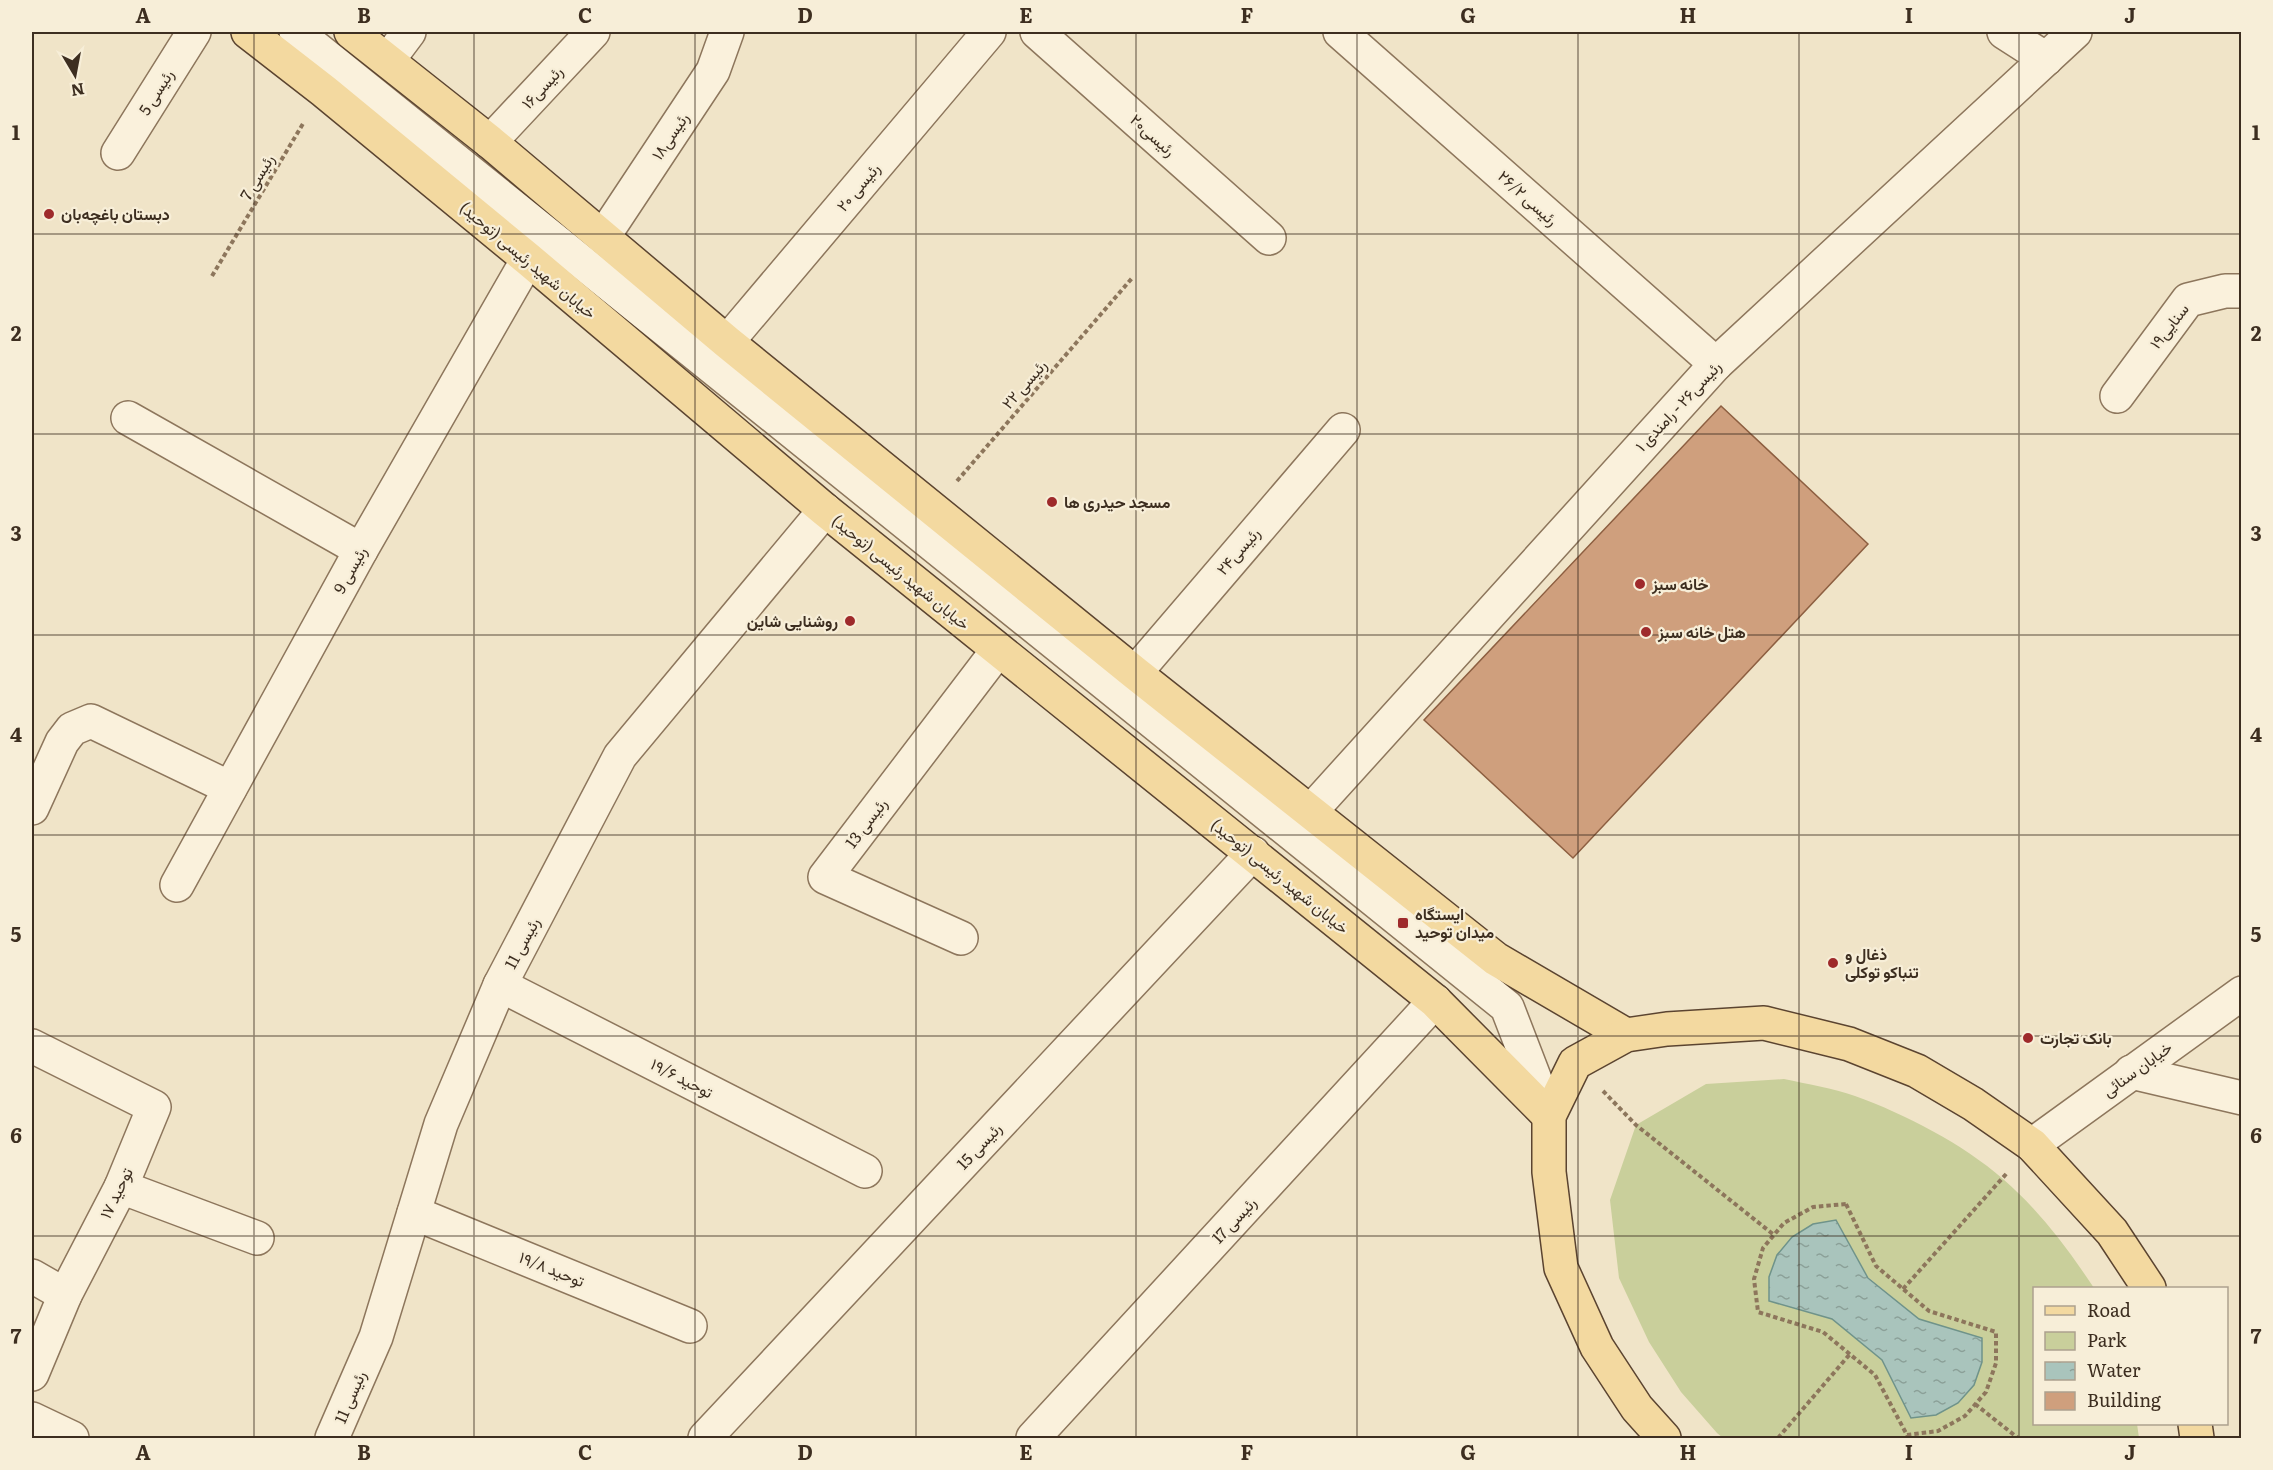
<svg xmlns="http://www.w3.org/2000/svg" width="2273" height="1470" font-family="Literata,Vazirmatn,serif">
	<defs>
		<pattern id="water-ripples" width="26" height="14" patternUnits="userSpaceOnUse" patternTransform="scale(1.5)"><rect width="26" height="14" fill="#a9c4bc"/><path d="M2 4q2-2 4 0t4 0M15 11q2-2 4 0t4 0" fill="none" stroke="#8ba098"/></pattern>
	</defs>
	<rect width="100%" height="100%" fill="#f0e4c8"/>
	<path fill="#c9cf9b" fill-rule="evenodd" d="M1784 1079C1807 1084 1833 1088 1855 1096 1905 1114 1963 1144 2003 1179 2039 1210 2068 1249 2094 1288H2034V1424H2137L2139 1438H1723L1717 1433 1681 1392 1649 1342 1619 1278 1610 1200 1636 1125 1706 1084ZM1836 1220 1868 1277 1919 1319 1981 1338 1911 1418 1882 1360 1832 1319Z"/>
	<path fill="url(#water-ripples)" stroke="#6f938a" stroke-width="1.5" d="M1836 1220 1868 1278 1919 1319 1982 1338V1362L1974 1385 1958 1403 1936 1415 1911 1418 1882 1360 1832 1319 1769 1301V1277L1777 1255 1792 1237 1813 1224Z"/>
	<path fill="#cf9f7d" stroke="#8d5f41" stroke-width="1.5" d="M1721 406 1868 544 1573 858 1424 720Z"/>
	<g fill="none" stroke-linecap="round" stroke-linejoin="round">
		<g stroke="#8d765c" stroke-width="36">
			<g id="minor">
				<path d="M296 32 1507 1007 1549 1116"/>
				<path d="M1037 32 1269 238"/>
				<path d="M1340 32 1716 364"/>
				<path d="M2004 32 2046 59"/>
				<path d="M388 60 409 32"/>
				<path d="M490 142 593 32"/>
				<path d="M118 153 194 32"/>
				<path d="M603 237 713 71 727 32"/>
				<path d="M727 342 989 32"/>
				<path d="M2117 396 2188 300 2225 291H2242"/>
				<path d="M128 418 361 550"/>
				<path d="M1135 673 1343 430"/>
				<path d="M32 808 62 742 72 729 91 721 230 788"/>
				<path d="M1311 811 1716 364 2075 32"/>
				<path d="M177 885 361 550 528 259"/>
				<path d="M961 938 825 877 998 650"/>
				<path d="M500 985 865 1171"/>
				<path d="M32 1046 154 1107 121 1187 65 1295 32 1374"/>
				<path d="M2131 1072 2242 1098"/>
				<path d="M2032 1145 2242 993"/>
				<path d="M121 1187 257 1238"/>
				<path d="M414 1213 690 1326"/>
				<path d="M32 1276 65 1295"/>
				<path d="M32 1419 72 1438"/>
				<path d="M332 1438 376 1337 441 1124 500 985 620 756 825 510"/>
				<path d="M705 1438 1253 853"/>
				<path d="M1033 1438 1435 1001"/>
			</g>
		</g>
		<g stroke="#5b4430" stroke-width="36">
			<g id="major">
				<path d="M248 32 324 91 528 259 825 510 1435 1001 1549 1116"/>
				<path d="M351 32 490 142 727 342 1135 673 1496 959 1626 1035"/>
				<path d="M2195 1424 2197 1438"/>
				<path d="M1664 1438 1637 1408 1597 1347 1561 1268 1549 1172V1116L1575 1063 1626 1035 1667 1029 1764 1023 1849 1044 1917 1071 1973 1104 2032 1145 2112 1232 2149 1288"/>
			</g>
		</g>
		<g stroke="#8d765c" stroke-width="4" stroke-dasharray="4.5 3" stroke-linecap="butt">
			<path d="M212 276 304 122"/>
			<path d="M957 481 1133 277"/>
			<path d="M1603 1091 1636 1125 1774 1235"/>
			<path d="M1846 1204 1876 1266 1929 1311 1996 1332V1363L1986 1392 1965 1416 1938 1431 1907 1435 1875 1375 1823 1332 1758 1312 1754 1279 1763 1248 1784 1223 1813 1207Z"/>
			<path d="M1903 1289 2007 1173"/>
			<path d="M1975 1404 2018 1438"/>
			<path d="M1778 1438 1850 1354"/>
		</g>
		<use href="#minor" stroke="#faf1dc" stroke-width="33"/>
		<use href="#major" stroke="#f3d9a0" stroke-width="33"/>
	</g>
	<path fill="none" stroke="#3d2e20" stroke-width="1.5" stroke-opacity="0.55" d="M254 32V1438M474 32V1438M695 32V1438M916 32V1438M1136 32V1438M1357 32V1438M1578 32V1438M1799 32V1438M2019 32V1438M32 234H2242M32 434H2242M32 635H2242M32 835H2242M32 1036H2242M32 1236H2242"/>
	<g fill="#9e2a2b" stroke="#f7eed8" stroke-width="2">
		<circle cx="49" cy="214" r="6"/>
		<circle cx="1052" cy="502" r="6"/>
		<circle cx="1640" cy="584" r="6"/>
		<circle cx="850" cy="621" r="6"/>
		<circle cx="1646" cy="632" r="6"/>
		<rect x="1397" y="917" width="12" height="12" rx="3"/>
		<circle cx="1833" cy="963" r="6"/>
		<circle cx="2028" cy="1038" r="6"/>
	</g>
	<g text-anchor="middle" stroke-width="4.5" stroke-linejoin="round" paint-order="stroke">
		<g font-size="16" fill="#3d2e20" stroke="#f7eed8">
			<text transform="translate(542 87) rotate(-47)" y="6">رئیسی۱۶</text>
			<text transform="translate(156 92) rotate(-58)" y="6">رئیسی 5</text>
			<text transform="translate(1153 135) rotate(42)" y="6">رئیسی۲۰</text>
			<text transform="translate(670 136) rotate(-56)" y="6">رئیسی۱۸</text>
			<text transform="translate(257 177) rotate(-59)" y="6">رئیسی 7</text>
			<text transform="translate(858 187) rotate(-50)" y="6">رئیسی ۲۰</text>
			<text transform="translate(1528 198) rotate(42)" y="6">رئیسی ۲۶/۲</text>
			<text transform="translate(528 260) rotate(40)" y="6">خیابان شهید رئیسی (توحید)</text>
			<text transform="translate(2169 326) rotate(-52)" y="6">سنایی۱۹</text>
			<text transform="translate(1024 384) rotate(-49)" y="6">رئیسی ۲۲</text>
			<text transform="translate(1678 406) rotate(-47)" y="6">رئیسی۲۶ - رامندی ۱</text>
			<text transform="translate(1238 551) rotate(-49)" y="6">رئیسی۲۴</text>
			<text transform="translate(350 570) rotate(-61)" y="6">رئیسی 9</text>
			<text transform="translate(901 572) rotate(39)" y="6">خیابان شهید رئیسی (توحید)</text>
			<text transform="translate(866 823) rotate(-53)" y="6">رئیسی 13</text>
			<text transform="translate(1280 876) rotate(39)" y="6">خیابان شهید رئیسی (توحید)</text>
			<text transform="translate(522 943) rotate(-62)" y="6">رئیسی 11</text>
			<text transform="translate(2137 1069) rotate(-36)" y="6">خیابان سنائی</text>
			<text transform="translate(682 1078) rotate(27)" y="6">توحید ۱۹/۶</text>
			<text transform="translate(979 1146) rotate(-47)" y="6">رئیسی 15</text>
			<text transform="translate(116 1193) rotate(-64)" y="6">توحید ۱۷</text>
			<text transform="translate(1234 1220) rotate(-47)" y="6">رئیسی 17</text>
			<text transform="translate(552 1269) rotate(22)" y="6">توحید ۱۹/۸</text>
			<text transform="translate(350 1397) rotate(-67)" y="6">رئیسی 11</text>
		</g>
		<g font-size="16" font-weight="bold" fill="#3d2e20" stroke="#f7eed8" text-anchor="start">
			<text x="61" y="220">دبستان باغچه‌بان</text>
			<text x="1064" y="508">مسجد حیدری ها</text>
			<text x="1652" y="590">خانه سبز</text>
			<text x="838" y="627" text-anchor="end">روشنایی شاین</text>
			<text x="1658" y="638">هتل خانه سبز</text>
			<text x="1415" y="920">ایستگاه<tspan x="1415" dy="18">میدان توحید</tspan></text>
			<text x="1845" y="960">ذغال و<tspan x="1845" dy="18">تنباکو توکلی</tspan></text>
			<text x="2040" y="1044">بانک تجارت</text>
		</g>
	</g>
	<rect width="2273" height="1470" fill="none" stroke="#f7eed8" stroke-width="66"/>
	<rect x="2033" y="1287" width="195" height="138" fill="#f7eed8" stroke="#ada18e" stroke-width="1.5"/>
	<rect x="2045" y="1306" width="30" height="9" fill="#f3d9a0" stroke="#ada18e" stroke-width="1.5"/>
	<text x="2087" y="1317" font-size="18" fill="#3d2e20">Road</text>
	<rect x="2045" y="1332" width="30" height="18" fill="#c9cf9b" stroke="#ada18e" stroke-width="1.5"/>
	<text x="2087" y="1347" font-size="18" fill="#3d2e20">Park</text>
	<rect x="2045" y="1362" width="30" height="18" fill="url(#water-ripples)" stroke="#ada18e" stroke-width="1.5"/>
	<text x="2087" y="1377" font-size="18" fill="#3d2e20">Water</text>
	<rect x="2045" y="1392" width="30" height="18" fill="#cf9f7d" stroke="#ada18e" stroke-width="1.5"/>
	<text x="2087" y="1407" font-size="18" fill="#3d2e20">Building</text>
	<g transform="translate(75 75) rotate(170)" stroke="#f7eed8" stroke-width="4.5" paint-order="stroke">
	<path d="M0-4.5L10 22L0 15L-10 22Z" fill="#3d2e20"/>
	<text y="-9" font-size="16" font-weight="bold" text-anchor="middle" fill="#3d2e20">N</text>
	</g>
	<rect x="33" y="33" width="2207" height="1404" fill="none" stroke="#3d2e20" stroke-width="2"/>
	<g font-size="20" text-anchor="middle" font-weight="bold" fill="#3d2e20">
		<text x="143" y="23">A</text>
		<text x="364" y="23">B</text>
		<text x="585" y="23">C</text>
		<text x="805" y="23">D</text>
		<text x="1026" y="23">E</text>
		<text x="1247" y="23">F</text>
		<text x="1468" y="23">G</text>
		<text x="1688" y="23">H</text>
		<text x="1909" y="23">I</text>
		<text x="2130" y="23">J</text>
		<text x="16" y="140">1</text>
		<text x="2256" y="140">1</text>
		<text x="16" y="341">2</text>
		<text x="2256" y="341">2</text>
		<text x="16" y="541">3</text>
		<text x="2256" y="541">3</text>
		<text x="16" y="742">4</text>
		<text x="2256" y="742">4</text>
		<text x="16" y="942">5</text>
		<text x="2256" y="942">5</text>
		<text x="16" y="1143">6</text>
		<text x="2256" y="1143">6</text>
		<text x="16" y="1344">7</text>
		<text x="2256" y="1344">7</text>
		<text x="143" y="1460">A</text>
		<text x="364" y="1460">B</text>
		<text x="585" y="1460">C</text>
		<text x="805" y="1460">D</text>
		<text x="1026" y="1460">E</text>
		<text x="1247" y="1460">F</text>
		<text x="1468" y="1460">G</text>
		<text x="1688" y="1460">H</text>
		<text x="1909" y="1460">I</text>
		<text x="2130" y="1460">J</text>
	</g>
</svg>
